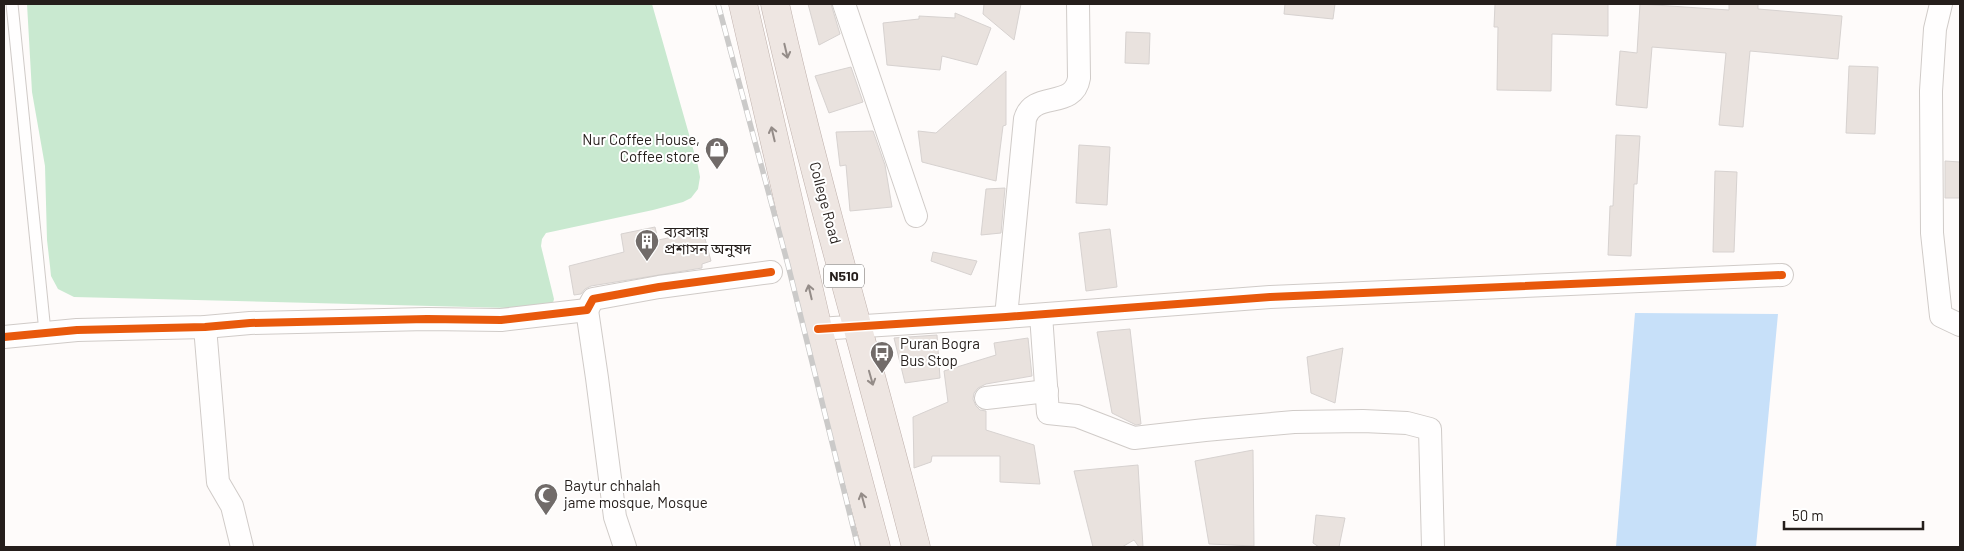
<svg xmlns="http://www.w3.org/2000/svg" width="1964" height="551" font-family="Barlow,'Noto Sans Bengali',sans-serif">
	<rect width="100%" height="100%" fill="#fefbfa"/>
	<path fill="#c9e9d0" d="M27 4H652L698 166 700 177 698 189 691 198 683 202 653 210 546 233 542 239 541 246 554 299 553 303 512 308 74 297 58 289 51 276 50 266 47 240 45 166 32 92Z"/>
	<path fill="#c7e0f9" d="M1635 313 1778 314 1756 547H1616Z"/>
	<g fill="#e9e2de" stroke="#d7d2d0">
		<path d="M808 4H831L840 34 819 45Z"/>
		<path d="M984 4H1021L1014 40 983 14Z"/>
		<path d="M1285 4H1335L1333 19 1284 14Z"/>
		<path d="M1495 4H1608V36L1552 34 1551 91 1497 90 1498 27H1494Z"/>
		<path d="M1640 4 1729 10V4H1758V9L1842 16 1838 59 1750 51 1743 127 1719 125 1726 53 1652 47 1647 108 1616 105 1620 51 1637 53Z"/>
		<path d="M955 13 991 28 977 65 942 56 940 70 887 65 883 23 919 19V16L955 18Z"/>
		<path d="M1126 32 1150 33 1149 64 1125 63Z"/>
		<path d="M1849 66 1878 67 1875 134 1846 133Z"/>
		<path d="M851 67 863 102 829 113 815 76Z"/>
		<path d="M1006 71V125L1003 126 996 181 922 162 918 131 936 133Z"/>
		<path d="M873 131 885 165 892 207 850 211 846 165 840 166 836 132Z"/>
		<path d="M1616 135 1640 136 1637 184H1634L1631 256 1608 255 1610 206H1613Z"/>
		<path d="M1079 145 1110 147 1107 205 1076 203Z"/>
		<path d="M1945 161 1960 162V198H1945Z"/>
		<path d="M1715 171 1737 172 1734 252H1713Z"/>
		<path d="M1005 188 1001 233 981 235 986 189Z"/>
		<path d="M655 227 658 240 703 231 711 261 702 264V268L591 286 585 289 581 294 574 295 569 266 624 252 621 234Z"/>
		<path d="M1110 229 1117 287 1086 291 1079 233Z"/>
		<path d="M933 252 977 261 971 275 931 261Z"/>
		<path d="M1130 329 1141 424 1136 425 1112 413 1097 332Z"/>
		<path d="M937 335 940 378 905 383 894 338Z"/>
		<path d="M1028 338 1032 376 986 384 978 388 974 393 973 399 976 406 980 410 986 411V430L1034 445 1040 484 1000 482V456H932L931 462 914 468 913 417 948 402 944 371 996 355 994 343Z"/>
		<path d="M1343 348 1335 403 1311 393 1307 357Z"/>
		<path d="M1253 450 1254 546 1209 544 1195 461Z"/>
		<path d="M1138 465 1143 547H1139L1134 540 1122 547H1093L1074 471Z"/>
		<path d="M1316 515 1345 518 1339 547H1319L1313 543Z"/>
	</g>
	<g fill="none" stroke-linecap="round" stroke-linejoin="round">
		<g stroke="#d0cbc8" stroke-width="13">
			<path id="service" d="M12 4 45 332"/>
		</g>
		<g stroke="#d0cbc8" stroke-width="24">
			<g id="minor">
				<path d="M844 4 916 216"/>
				<path d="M1941 4 1935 29 1931 91 1932 233 1941 316 1960 325"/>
				<path d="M587 310 597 378 615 517 625 547"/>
				<path d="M1041 315 1048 413 1077 416 1134 438 1205 430 1294 422 1363 421 1407 423 1430 429 1433 547"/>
				<path d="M1006 317 1025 119C1033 90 1074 110 1079 78L1078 4"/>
				<path d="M205 327 218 482 232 506 242 547"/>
				<path d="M818 329 1006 317 1270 297 1782 275"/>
				<path d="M4 337 77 330 205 327 250 323 427 319 501 320 587 310 593 299 659 287 771 272"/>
				<path d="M986 398 1047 391"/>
			</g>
		</g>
		<g stroke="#bfb1ac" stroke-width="29">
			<g id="trunk">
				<path d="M743 4 818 329 876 547"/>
				<path d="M775 4C816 186 870 366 916 547"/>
			</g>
		</g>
		<use href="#service" stroke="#fffefe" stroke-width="11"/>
		<use href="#minor" stroke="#fffefe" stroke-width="22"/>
		<use href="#trunk" stroke="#eee6e2" stroke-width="28"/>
		<g stroke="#cbcac9" stroke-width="5.5">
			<path id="rail" d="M718 4 788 265 858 547"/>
		</g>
		<use href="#rail" stroke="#fff" stroke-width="4" stroke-dasharray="11" stroke-linecap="butt"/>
		<g stroke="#fff" stroke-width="11">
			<g id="cycleway">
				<path d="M818 329 1006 317 1270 297 1782 275"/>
				<path d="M4 337 77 330 205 327 250 323 427 319 501 320 587 310 593 299 659 287 771 272"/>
			</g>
		</g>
		<use href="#cycleway" stroke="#e8590c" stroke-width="8"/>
	</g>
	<defs><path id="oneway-shaft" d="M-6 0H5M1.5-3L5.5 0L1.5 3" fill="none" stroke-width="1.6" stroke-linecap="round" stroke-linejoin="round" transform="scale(1.25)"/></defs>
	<g stroke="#948c88">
		<use href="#oneway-shaft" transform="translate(786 51) rotate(77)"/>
		<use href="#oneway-shaft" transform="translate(773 134) rotate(-103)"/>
		<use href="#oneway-shaft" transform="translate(810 292) rotate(-103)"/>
		<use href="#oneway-shaft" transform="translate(871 378) rotate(74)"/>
		<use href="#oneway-shaft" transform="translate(863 500) rotate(-105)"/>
	</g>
	<defs>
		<g id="shop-pin" transform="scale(1.25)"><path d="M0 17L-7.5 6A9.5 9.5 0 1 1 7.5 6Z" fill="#716b69" stroke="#fff"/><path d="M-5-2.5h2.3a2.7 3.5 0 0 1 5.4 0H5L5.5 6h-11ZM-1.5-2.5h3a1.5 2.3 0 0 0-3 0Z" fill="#fff"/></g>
		<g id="building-pin" transform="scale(1.25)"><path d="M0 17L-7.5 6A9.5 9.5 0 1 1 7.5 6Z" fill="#716b69" stroke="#fff"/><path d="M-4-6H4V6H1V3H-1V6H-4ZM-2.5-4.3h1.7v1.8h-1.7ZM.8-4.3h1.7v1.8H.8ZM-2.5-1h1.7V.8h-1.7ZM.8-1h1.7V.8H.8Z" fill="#fff"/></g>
		<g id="bus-pin" transform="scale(1.25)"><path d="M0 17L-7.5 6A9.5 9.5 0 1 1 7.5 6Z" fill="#716b69" stroke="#fff"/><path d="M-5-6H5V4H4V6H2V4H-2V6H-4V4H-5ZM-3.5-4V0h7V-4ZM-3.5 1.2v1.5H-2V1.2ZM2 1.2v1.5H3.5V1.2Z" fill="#fff"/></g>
		<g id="mosque-pin" transform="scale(1.25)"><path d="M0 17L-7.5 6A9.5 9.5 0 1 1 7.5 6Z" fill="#716b69" stroke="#fff"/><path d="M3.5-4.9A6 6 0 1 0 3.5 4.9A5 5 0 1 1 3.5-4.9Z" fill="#fff"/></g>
	</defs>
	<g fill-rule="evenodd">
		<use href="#shop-pin" x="717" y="149"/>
		<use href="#building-pin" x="647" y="241"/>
		<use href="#bus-pin" x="882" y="353"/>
		<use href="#mosque-pin" x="546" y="495"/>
	</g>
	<g text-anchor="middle" stroke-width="4" stroke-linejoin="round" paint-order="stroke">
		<rect fill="#fff" stroke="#66625f" stroke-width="1" x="824" y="264.5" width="40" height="23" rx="4"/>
		<g font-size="14" font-weight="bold" fill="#251e1b">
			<text x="844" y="281">N510</text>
		</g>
		<g font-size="15" fill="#251e1b" stroke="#fff" text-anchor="start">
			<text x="700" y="145" text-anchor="end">Nur Coffee House,<tspan x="700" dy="17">Coffee store</tspan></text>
			<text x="664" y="237">ব্যবসায়<tspan x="664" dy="17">প্রশাসন অনুষদ</tspan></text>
			<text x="900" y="349">Puran Bogra<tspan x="900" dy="17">Bus Stop</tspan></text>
			<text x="564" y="491">Baytur chhalah<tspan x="564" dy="17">jame mosque, Mosque</tspan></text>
		</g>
		<g font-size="15" fill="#251e1b" stroke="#fff">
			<text transform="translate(825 203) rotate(75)" y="5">College Road</text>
		</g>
	</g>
	<rect width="1964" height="551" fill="none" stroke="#251e1b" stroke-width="10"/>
	<path d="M1784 521v8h139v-8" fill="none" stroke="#251e1b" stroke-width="2.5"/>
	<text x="1792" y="521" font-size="15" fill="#251e1b" stroke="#ffffff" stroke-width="4" paint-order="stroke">50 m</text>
</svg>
